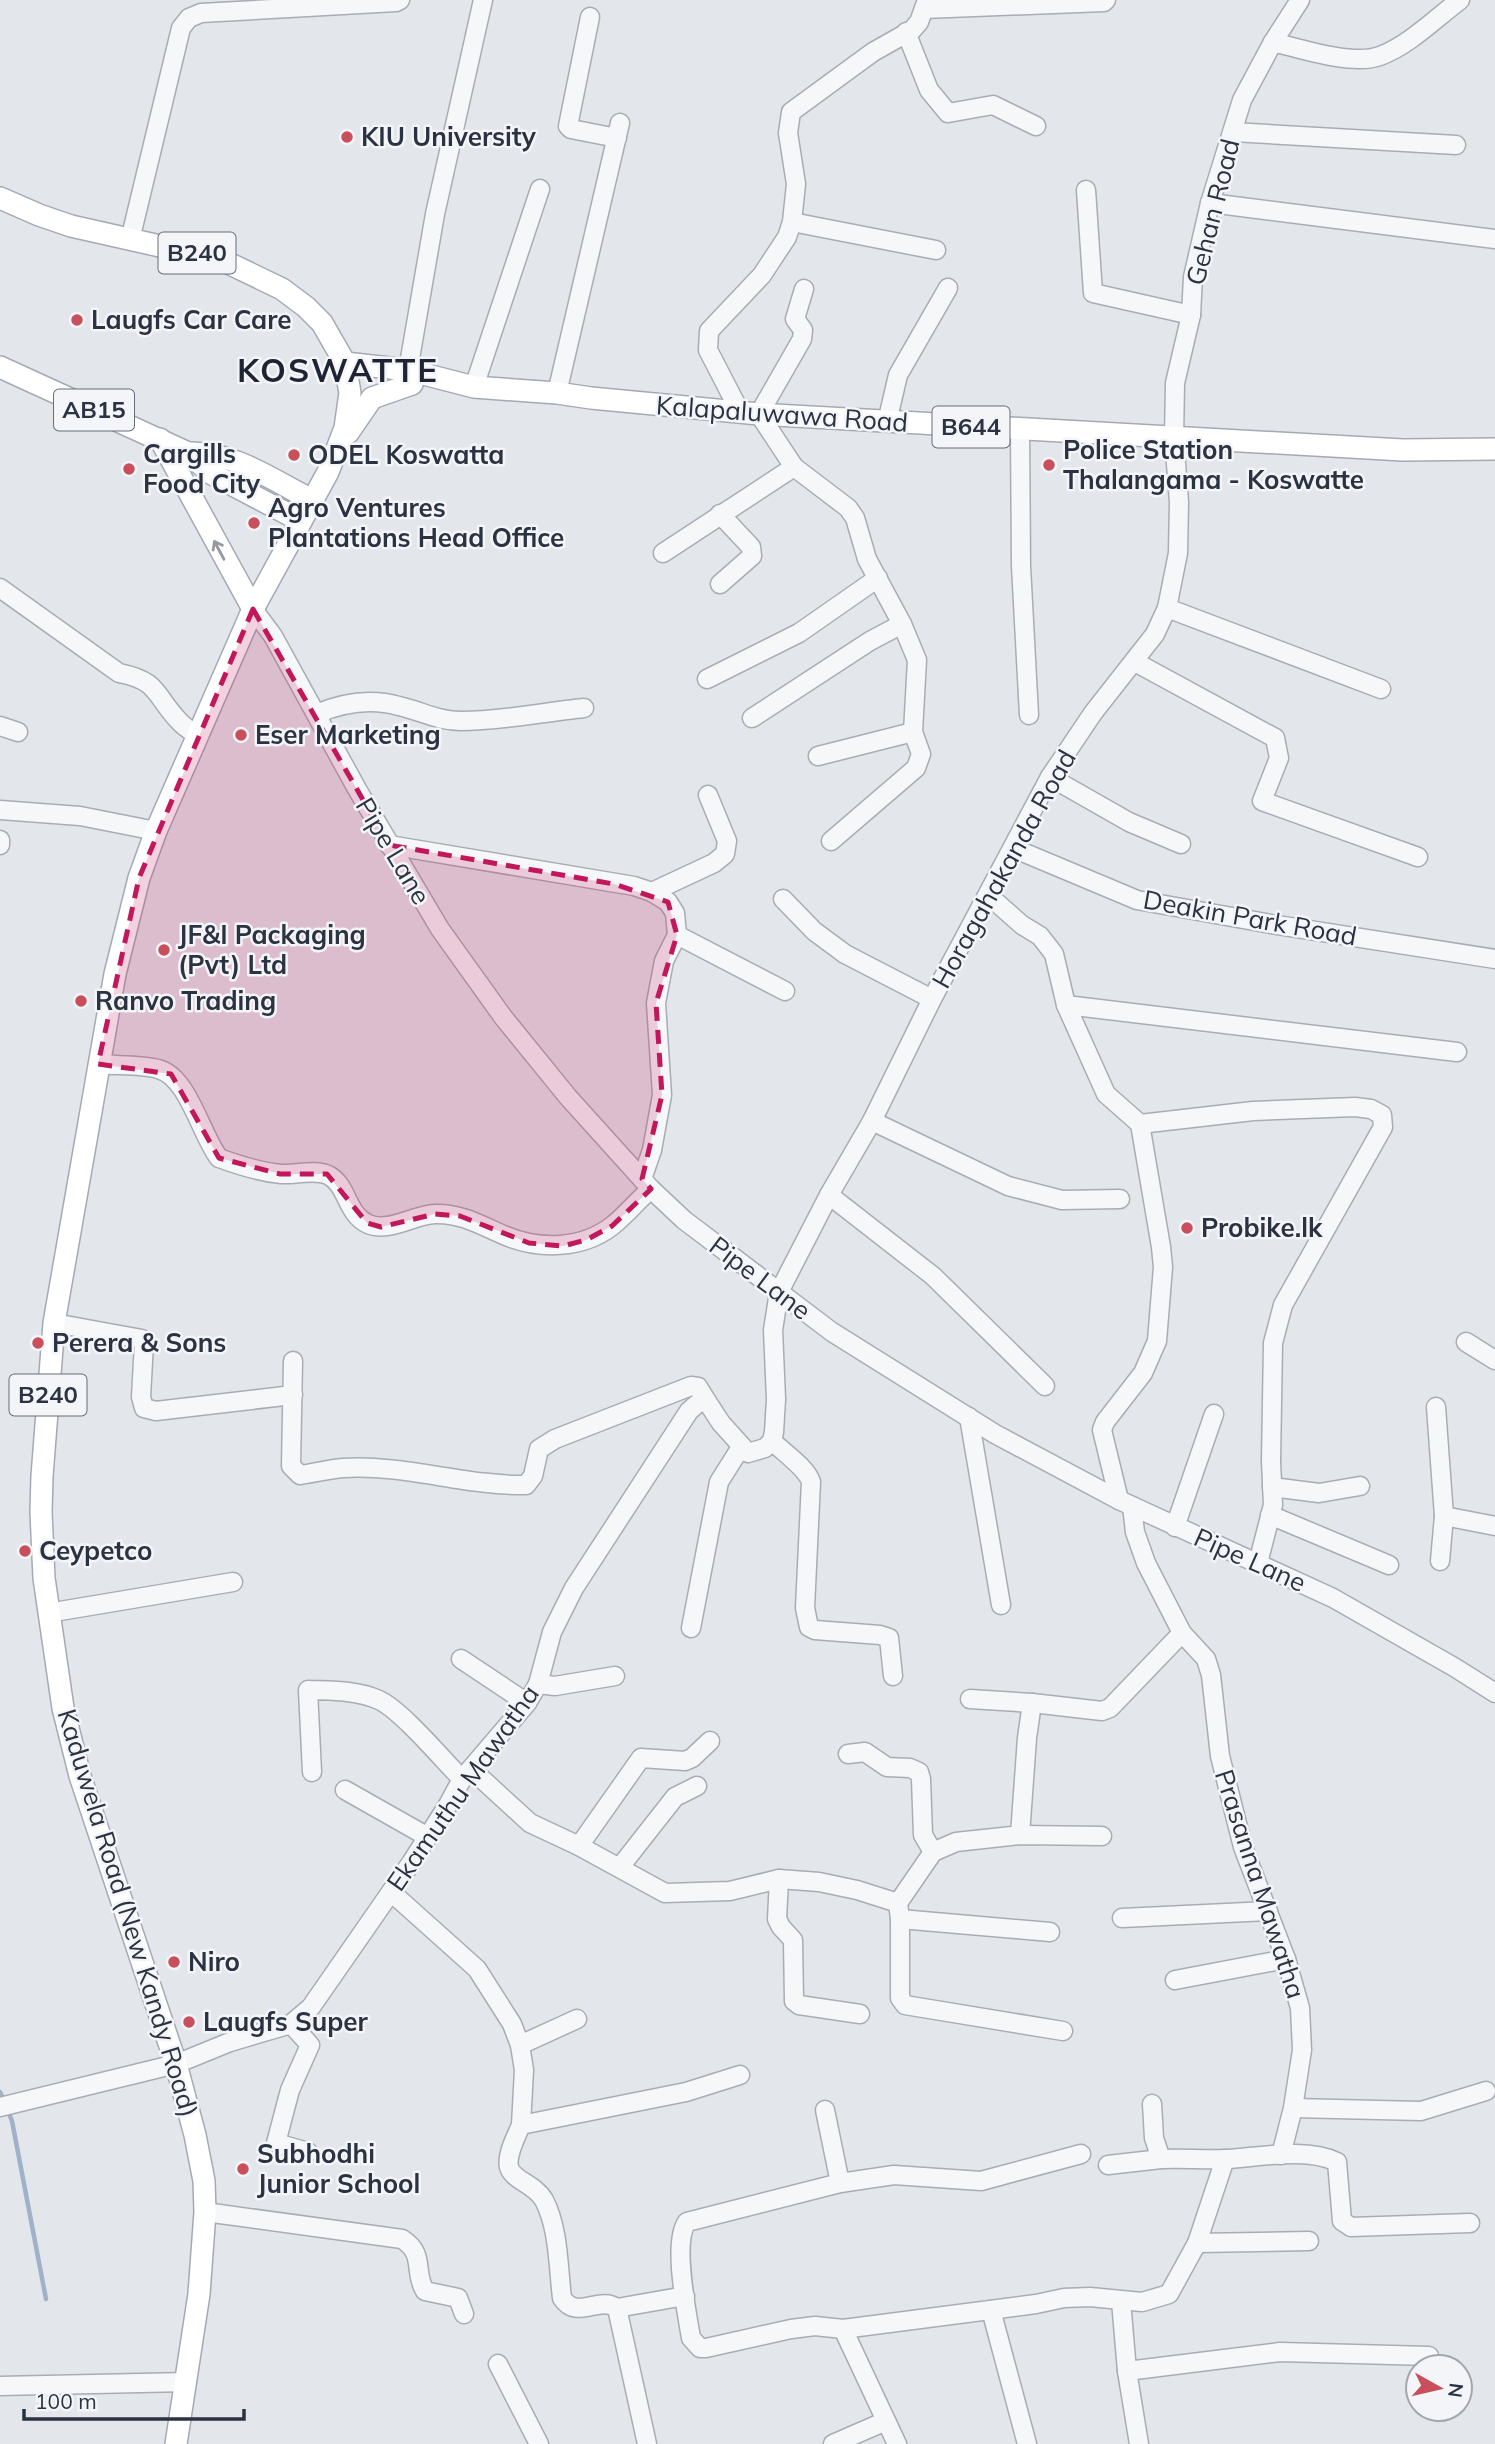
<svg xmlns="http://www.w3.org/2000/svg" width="1495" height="2444" font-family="Mulish,sans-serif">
	<rect width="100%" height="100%" fill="#e3e6eb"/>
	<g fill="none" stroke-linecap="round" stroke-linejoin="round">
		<g stroke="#a0b2c9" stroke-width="4.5">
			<path d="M0 2092 5 2103"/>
			<path d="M8 2111 12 2121 46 2299"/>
		</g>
		<g stroke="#a8adb5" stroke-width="21">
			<g id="minor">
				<path d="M924 9 1104 2 1106 0"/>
				<path d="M590 17 568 126 571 129 617 138"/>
				<path d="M906 32 929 90 948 113 993 105 1036 126"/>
				<path d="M1273 42C1301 49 1353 66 1380 56 1409 45 1435 19 1460 0"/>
				<path d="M1233 132 1456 145"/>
				<path d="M1086 190 1093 293 1191 315"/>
				<path d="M1210 203 1495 239"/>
				<path d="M792 222 936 250"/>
				<path d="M130 240 181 28 189 18 201 13 396 2 400 0"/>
				<path d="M804 289 795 319 803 330 802 339 759 414 794 467 848 508 855 518 867 559 902 624 917 660 913 732 921 754 916 768 831 841"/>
				<path d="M408 370 435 214 483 0"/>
				<path d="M474 387 540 189"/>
				<path d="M557 393 620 123"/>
				<path d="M740 412 708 350 709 331 762 275 787 237 792 222 796 184 788 133 791 112 873 52 912 30 919 22 927 0"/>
				<path d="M887 422 898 375 948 288"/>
				<path d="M1020 430 1021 566 1029 715"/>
				<path d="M663 553 794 467"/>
				<path d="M720 584 752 556 751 547 720 514"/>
				<path d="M0 588 119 673C160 681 154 695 179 721 184 727 191 731 197 735"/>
				<path d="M1167 608 1381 689"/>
				<path d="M253 609 273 636 357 789 440 929 503 1017 568 1097 651 1189 684 1220 832 1332 995 1434 1119 1500 1333 1598 1454 1667 1495 1693"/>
				<path d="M1135 662 1275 738 1279 758 1262 801 1418 857"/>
				<path d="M707 679 799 633 878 578"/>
				<path d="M316 714C342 703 371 698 399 706 421 711 438 721 461 721 502 721 544 712 584 708"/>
				<path d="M752 718 870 641 902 624"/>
				<path d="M0 726 18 732"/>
				<path d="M818 756 913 732"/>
				<path d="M1050 777 1129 822 1181 844"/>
				<path d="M0 810 80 816 156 831"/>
				<path d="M0 840V845"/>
				<path d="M389 845 634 886 652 892 714 863 725 854 727 841 708 795"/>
				<path d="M1013 848 1137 900 1271 924 1495 959"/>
				<path d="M988 895 1022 925 1040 936 1054 954 1066 1005 1106 1094 1140 1124 1161 1247 1163 1267 1157 1341 1143 1373 1105 1422 1102 1430 1119 1500"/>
				<path d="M783 899 814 931 845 954 932 999"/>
				<path d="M677 935 785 991"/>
				<path d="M1066 1005 1457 1052"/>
				<path d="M98 1064C117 1066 140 1064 158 1069 188 1076 201 1135 219 1158 238 1165 260 1172 281 1174 295 1175 315 1169 328 1175 348 1185 346 1214 368 1224 389 1233 413 1215 435 1214 462 1213 482 1226 506 1236 540 1250 582 1249 612 1226 626 1215 638 1200 651 1189"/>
				<path d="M872 1121 1008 1186 1062 1200 1120 1199"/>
				<path d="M1140 1124 1253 1111 1355 1107 1371 1109 1382 1115 1383 1127 1283 1305 1273 1343 1271 1461 1273 1505 1258 1563"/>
				<path d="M642 1179 652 1150 662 1095 656 1003 664 961 677 935 675 913 668 902 652 892"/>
				<path d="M829 1195 933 1276 1045 1386"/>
				<path d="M54 1323 142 1339 144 1343 141 1397 144 1408 156 1411 293 1395"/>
				<path d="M1466 1342 1495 1360"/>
				<path d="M293 1361 291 1466 300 1475C315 1473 329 1469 343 1468 404 1464 465 1486 526 1485L533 1476 539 1449 555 1439 691 1386 698 1387 706 1400"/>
				<path d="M1436 1407 1444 1516 1440 1561"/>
				<path d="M969 1417 1001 1605"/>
				<path d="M772 1441C783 1452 807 1468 811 1482L805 1608 809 1627 815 1630 880 1635 889 1638 893 1676"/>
				<path d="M1272 1487 1319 1493 1360 1486"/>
				<path d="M1132 1506 1135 1532 1146 1563 1182 1633 1206 1659 1211 1675 1220 1756 1243 1847 1286 1959 1300 2008 1302 2050 1293 2108 1281 2155"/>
				<path d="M1270 1515 1389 1565"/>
				<path d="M1444 1516 1495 1526"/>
				<path d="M1175 1527 1214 1414"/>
				<path d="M48 1613 233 1582"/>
				<path d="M691 1628 719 1482 741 1447"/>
				<path d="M461 1659 527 1703"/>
				<path d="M538 1684 555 1686 615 1676"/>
				<path d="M970 1699 1032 1703 1102 1711 1110 1708 1182 1633"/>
				<path d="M848 1754 865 1752 887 1767 910 1768 919 1772 921 1779 923 1835 933 1852"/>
				<path d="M471 1769 530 1823 579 1846 665 1893 730 1891 779 1879 819 1882 857 1890 898 1903 900 1919V1998L905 2005 1063 2031"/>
				<path d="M312 1772 308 1690C332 1691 357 1690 379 1700 401 1710 443 1760 462 1779"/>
				<path d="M345 1790 428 1837"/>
				<path d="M1020 1835 1027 1738 1032 1703"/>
				<path d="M579 1846 641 1758 685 1761 692 1758 710 1741"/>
				<path d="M620 1867 675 1797 697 1786"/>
				<path d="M779 1879 777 1919 781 1927 793 1940 794 2001 799 2005 860 2014"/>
				<path d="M391 1892 477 1969 512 2024 520 2045 524 2070 521 2125"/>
				<path d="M898 1903 933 1852 956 1842 1020 1835 1102 1836"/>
				<path d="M1122 1918 1268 1911"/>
				<path d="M900 1919 1050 1932"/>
				<path d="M1175 1980 1286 1959"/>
				<path d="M291 2024 310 2045 290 2090 276 2143 308 2152"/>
				<path d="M520 2045 577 2019"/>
				<path d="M1152 2104 1154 2138 1161 2159C1183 2158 1205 2160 1228 2159 1259 2157 1308 2147 1337 2162L1342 2221 1351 2227 1470 2223"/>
				<path d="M0 2107 176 2064 230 2042 291 2024 311 2007 411 1863 448 1805 462 1779 527 1703 538 1684 552 1632 574 1588 689 1411 697 1404 706 1400 721 1423 748 1453 765 1448 772 1441 774 1432 776 1399 773 1330 779 1292 829 1195 872 1121 932 999 1050 777 1093 713 1155 634 1167 608 1178 553 1179 502 1174 438 1175 383 1191 315 1193 277 1210 203 1242 100 1273 42 1300 0"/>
				<path d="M1293 2108 1421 2111 1486 2091"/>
				<path d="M825 2110 840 2183"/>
				<path d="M1081 2154 981 2181 894 2175 840 2183 687 2222C672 2242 687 2313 691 2338L700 2348H706L791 2329 815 2326 843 2329 1036 2304 1064 2298 1090 2297 1142 2302 1169 2294 1197 2243 1225 2159"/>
				<path d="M1108 2165 1161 2159"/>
				<path d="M205 2212 402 2239C426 2254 413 2272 425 2291L458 2298 464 2314"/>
				<path d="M1197 2243 1309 2241"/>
				<path d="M1121 2301 1127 2371 1139 2444"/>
				<path d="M617 2308 685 2296"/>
				<path d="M991 2310 1027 2444"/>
				<path d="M843 2329 897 2444"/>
				<path d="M498 2364 539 2444"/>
				<path d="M1127 2371 1280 2352 1429 2356"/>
				<path d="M0 2386 187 2382"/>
				<path d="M647 2444 617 2308C599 2295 577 2321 562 2298 558 2266 559 2229 544 2200 535 2184 512 2180 509 2167 506 2155 516 2137 521 2125L686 2092 740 2075"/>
				<path d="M833 2444 886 2421"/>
			</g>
		</g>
		<g stroke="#a3aab6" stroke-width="24">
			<g id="major">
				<path d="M0 198 39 215 71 226 222 260 282 289 306 307 322 323 345 363 350 393 345 428 328 472 253 609 156 831 139 878 115 974 54 1323 42 1476 41 1512 44 1578 63 1708 80 1776 176 2064 195 2135 204 2181 205 2212 199 2294 176 2444"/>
				<path d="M345 363 408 370 474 387 557 393 591 398 759 414 1403 450 1495 449"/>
				<path d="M0 367 188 453 212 474 301 521"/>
				<path d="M348 433 372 398 412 384"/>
				<path d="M160 439 253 609"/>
				<path d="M188 453C233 451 274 481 312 500"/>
			</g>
		</g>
		<use href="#minor" stroke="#f6f7f9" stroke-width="18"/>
		<use href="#major" stroke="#fff" stroke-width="21"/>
	</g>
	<defs><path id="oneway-shaft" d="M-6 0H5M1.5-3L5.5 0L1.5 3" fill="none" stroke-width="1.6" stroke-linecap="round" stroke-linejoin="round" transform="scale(1.75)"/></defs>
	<use stroke="#9599a0" href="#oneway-shaft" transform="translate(219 550) rotate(-118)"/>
	<path fill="#c2185b" fill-opacity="0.2" stroke="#c2185b" stroke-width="5" stroke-dasharray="14 9" stroke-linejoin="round" d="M253 609 389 845 614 884 668 902 677 935 656 1003 662 1095 642 1179 651 1189 612 1226 586 1240 563 1246 529 1243 460 1216 435 1214 381 1227 367 1223 327 1174H280L219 1158 171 1074 98 1064 139 878Z"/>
	<g fill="#c94f5d" stroke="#f3f5f8" stroke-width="2.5">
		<circle cx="347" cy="137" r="7"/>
		<circle cx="77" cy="320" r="7"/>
		<circle cx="294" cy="455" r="7"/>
		<circle cx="1049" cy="465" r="7"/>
		<circle cx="129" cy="469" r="7"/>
		<circle cx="254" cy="523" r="7"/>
		<circle cx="241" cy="735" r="7"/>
		<circle cx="164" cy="950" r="7"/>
		<circle cx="81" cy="1001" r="7"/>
		<circle cx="1187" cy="1228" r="7"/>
		<circle cx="38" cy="1343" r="7"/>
		<circle cx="25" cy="1551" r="7"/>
		<circle cx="174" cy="1962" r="7"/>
		<circle cx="189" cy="2022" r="7"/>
		<circle cx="243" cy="2169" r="7"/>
	</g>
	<g text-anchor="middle" stroke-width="5" stroke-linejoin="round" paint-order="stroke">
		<g fill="#f3f5f8" stroke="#676d79" stroke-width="2">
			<rect x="158.5" y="232.5" width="77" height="41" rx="5"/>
			<rect x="54" y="389.5" width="80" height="41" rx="5"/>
			<rect x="932.5" y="406.5" width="77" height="41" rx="5"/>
			<rect x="9.5" y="1374.5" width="77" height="41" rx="5"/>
		</g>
		<g font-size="24" font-weight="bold" fill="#2b3342">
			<text x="197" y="261">B240</text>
			<text x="94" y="418">AB15</text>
			<text x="971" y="435">B644</text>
			<text x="48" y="1403">B240</text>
		</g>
		<g font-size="26" font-weight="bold" fill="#2b3342" stroke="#f3f5f8" text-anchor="start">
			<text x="361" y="146">KIU University</text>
			<text x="91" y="329">Laugfs Car Care</text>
			<text x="1063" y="459">Police Station<tspan x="1063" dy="30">Thalangama - Koswatte</tspan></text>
			<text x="143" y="463">Cargills<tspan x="143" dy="30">Food City</tspan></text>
			<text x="308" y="464">ODEL Koswatta</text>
			<text x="268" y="517">Agro Ventures<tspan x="268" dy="30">Plantations Head Office</tspan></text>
			<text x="255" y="744">Eser Marketing</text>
			<text x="178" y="944">JF&amp;I Packaging<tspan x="178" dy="30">(Pvt) Ltd</tspan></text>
			<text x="95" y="1010">Ranvo Trading</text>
			<text x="1201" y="1237">Probike.lk</text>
			<text x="52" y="1352">Perera &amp; Sons</text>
			<text x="39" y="1560">Ceypetco</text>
			<text x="188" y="1971">Niro</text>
			<text x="203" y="2031">Laugfs Super</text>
			<text x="257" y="2163">Subhodhi<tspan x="257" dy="30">Junior School</tspan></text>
		</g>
		<g font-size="26" fill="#2b3342" stroke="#f3f5f8">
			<text transform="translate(1213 212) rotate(-76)" y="9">Gehan Road</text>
			<text transform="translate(782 414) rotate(4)" y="9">Kalapaluwawa Road</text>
			<text transform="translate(393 851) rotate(59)" y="9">Pipe Lane</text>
			<text transform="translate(1004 869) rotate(-61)" y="9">Horagahakanda Road</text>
			<text transform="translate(1250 918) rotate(10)" y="9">Deakin Park Road</text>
			<text transform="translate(760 1278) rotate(37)" y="9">Pipe Lane</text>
			<text transform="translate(1250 1560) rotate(24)" y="9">Pipe Lane</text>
			<text transform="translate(463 1788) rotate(-55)" y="9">Ekamuthu Mawatha</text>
			<text transform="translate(1260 1884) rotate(72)" y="9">Prasanna Mawatha</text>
			<text transform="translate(128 1913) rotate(73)" y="9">Kaduwela Road (New Kandy Road)</text>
		</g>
		<g font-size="33" font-weight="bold" letter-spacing="2" fill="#1e2433" stroke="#f3f5f8">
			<text x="338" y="382">KOSWATTE</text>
		</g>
	</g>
	<g transform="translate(1439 2388) rotate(98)"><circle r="33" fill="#f3f5f8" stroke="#a3a7af" stroke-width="2"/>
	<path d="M0-5L12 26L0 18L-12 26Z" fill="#c94f5d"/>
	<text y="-10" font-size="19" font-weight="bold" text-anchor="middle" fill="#2b3342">N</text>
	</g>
	<path d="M24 2409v10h220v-10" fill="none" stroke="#2b3342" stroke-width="3.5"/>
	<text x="35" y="2409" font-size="21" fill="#2b3342" stroke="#f3f5f8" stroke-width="5" paint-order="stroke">100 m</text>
</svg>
